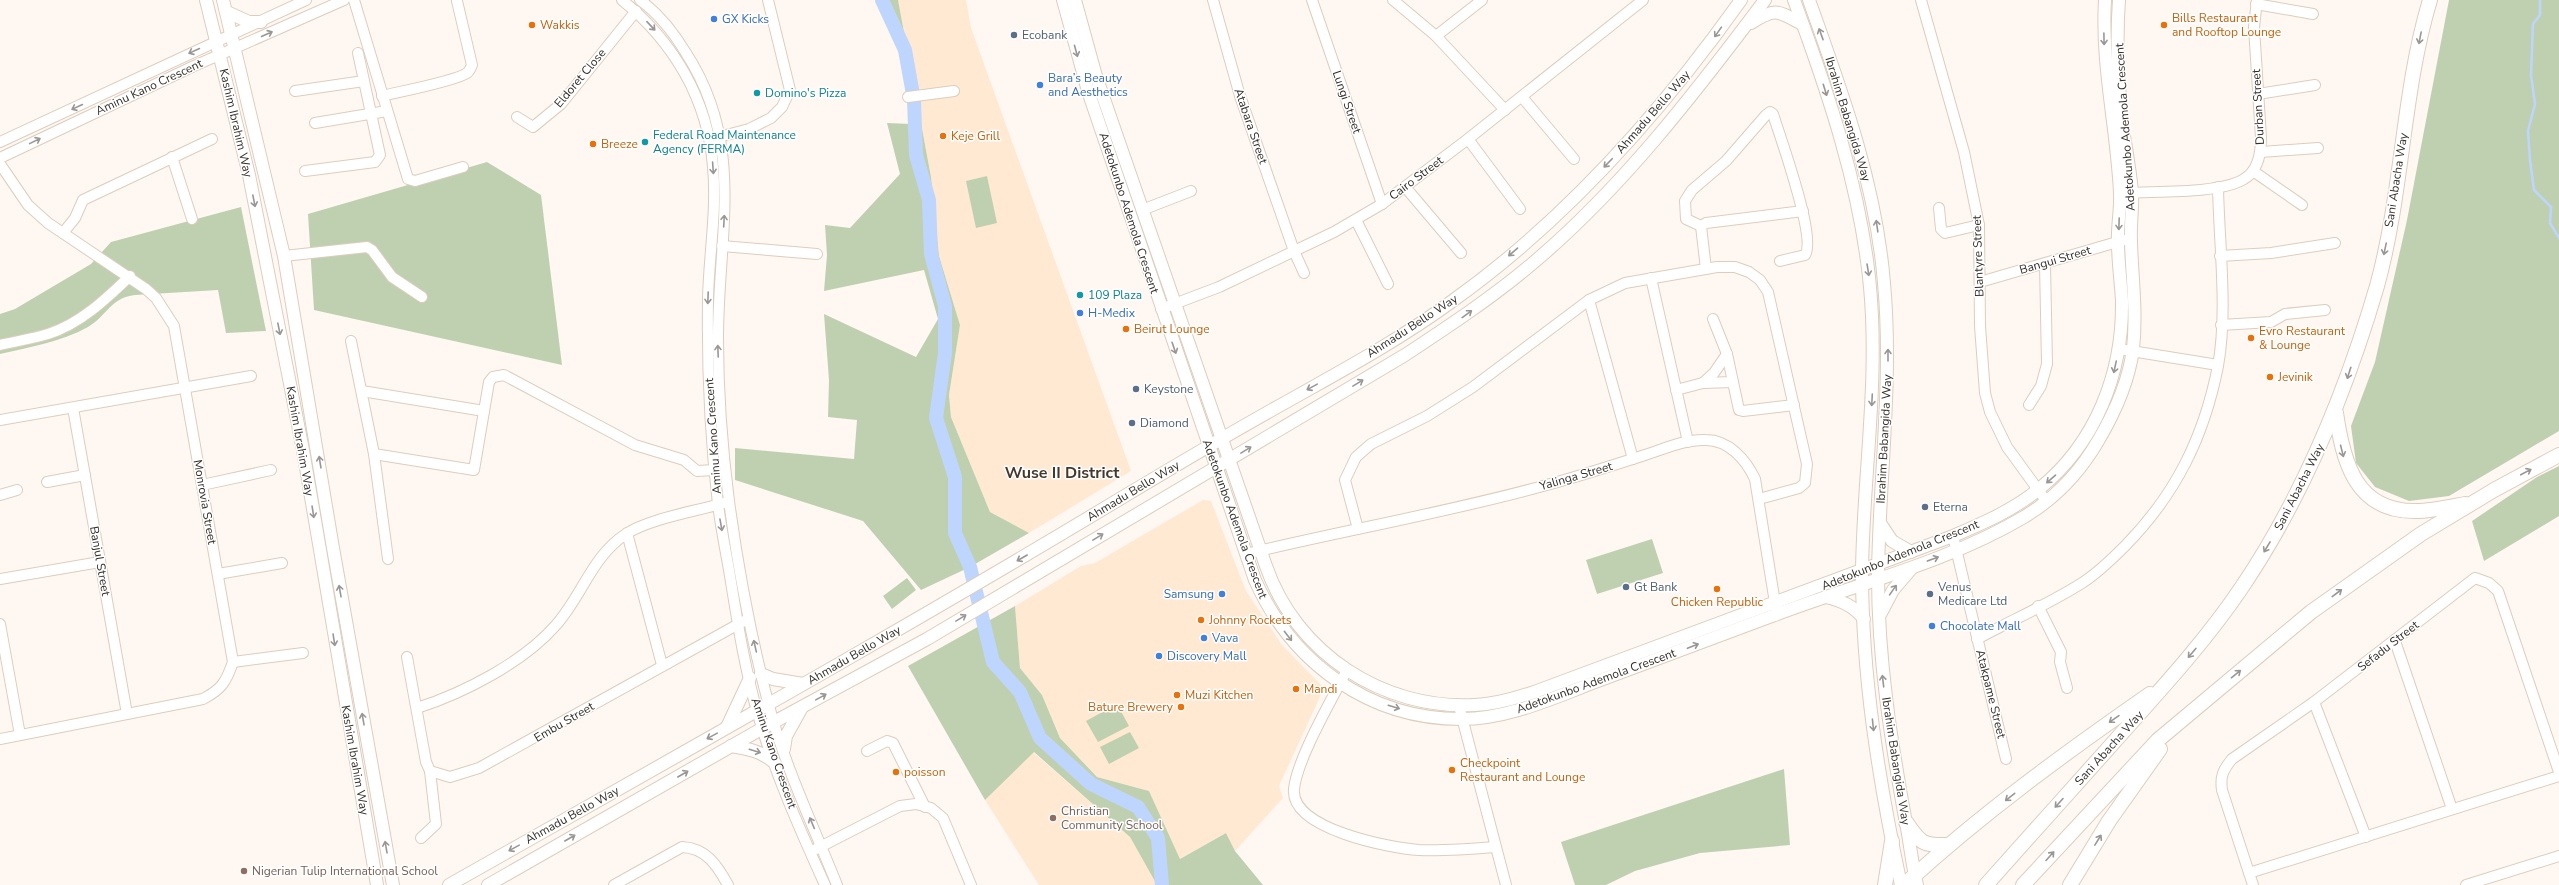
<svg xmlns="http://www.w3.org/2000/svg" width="2559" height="885" font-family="'Nunito Sans',sans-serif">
	<rect width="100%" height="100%" fill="#fff8f2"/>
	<g fill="#ffe9d3">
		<path d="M898 0H966L971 28 1131 471 1029 533 990 512 951 417 949 395 960 325 939 256 931 177Z"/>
		<path d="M1203 500 1211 501 1246 591 1282 645 1324 688 1279 786 1283 798 1235 851 1226 833 1180 859 1149 791 1097 777 1060 738 1042 695 1020 668 1015 606 1081 566 1095 563Z"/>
		<path d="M1033 752 1130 837 1157 885H1039L985 800Z"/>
	</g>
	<g fill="#bfd0b0">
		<path d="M877 0H898L931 177 939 256 960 325 949 395 951 417 990 512 1029 533 970 567 921 590 863 521 735 480V448L854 459 857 420 828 417 829 380 824 314 916 357 938 319 924 270 824 291 827 255 825 225 850 228 900 174 887 123 911 124 902 50Z"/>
		<path d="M2449 0H2559V431L2449 496 2409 501 2375 487 2356 463 2351 426 2375 362 2407 220Z"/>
		<path d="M487 162 541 195 562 365 314 310 308 214Z"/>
		<path d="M987 176 997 223 976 228 966 181Z"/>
		<path d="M241 207 266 331 226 333 218 290 135 295C110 298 107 316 88 327 61 342 30 347 0 354V314L15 309 91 264 111 242Z"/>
		<path d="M2559 466V516L2484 561 2472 521 2537 477Z"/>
		<path d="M1652 539 1663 573 1597 594 1586 560Z"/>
		<path d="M907 578 916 590 892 609 883 596Z"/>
		<path d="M1015 606 1020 668 1042 695 1060 738 1097 777 1149 791 1180 859 1226 833 1235 851 1263 885H1157L1130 837 1034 752 985 800 908 666Z"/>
		<path d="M1117 704 1129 726 1098 742 1086 721Z"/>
		<path d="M1130 732 1139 748 1109 764 1100 747Z"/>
		<path d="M1784 769 1790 845 1700 853 1635 871 1606 885H1575L1561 842Z"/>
	</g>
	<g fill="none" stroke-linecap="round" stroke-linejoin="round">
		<path stroke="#bed6fd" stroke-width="2.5" d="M2540 0V15L2533 24 2531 75 2535 104 2528 131 2530 160 2534 190 2551 207 2550 223 2559 238"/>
		<path stroke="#bed6fd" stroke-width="14" d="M882 0 905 50 914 100 916 155 929 200 931 254 945 306V353L936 418 955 477V533L970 567 993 662 1020 692 1040 738 1091 784 1138 807 1158 838 1162 885"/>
		<g stroke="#ddcdbd" stroke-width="12">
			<g id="minor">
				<path d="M354 0 408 179 415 181 463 167"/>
				<path d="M622 0C674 42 708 100 713 167 717 211 709 255 708 298 707 367 710 436 718 504 721 530 727 556 731 582 738 625 745 669 757 711 773 769 800 830 825 885"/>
				<path d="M640 0C659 14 674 33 686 53 746 145 718 236 718 338 718 392 722 447 729 501 738 568 751 637 768 702 784 765 813 825 837 885"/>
				<path d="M1213 0 1240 96 1294 251 1304 273"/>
				<path d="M1312 0 1382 204"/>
				<path d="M1393 0 1436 36 1505 110"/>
				<path d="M1921 0 1964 152 1979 225 1980 326 1985 393 1990 412 2007 447 2047 502"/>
				<path d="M2256 4 2313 14"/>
				<path d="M1436 36 1482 0"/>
				<path d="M295 91 364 81"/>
				<path d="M2258 94 2315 85"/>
				<path d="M382 96C398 92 456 81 467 73 470 71 471 67 472 65L457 1"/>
				<path d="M908 97 954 91"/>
				<path d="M1522 97 1574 159"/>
				<path d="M517 117 533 127 561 104 636 11"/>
				<path d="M315 123 387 111"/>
				<path d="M715 138 749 129 771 118 782 107 790 90 768 0"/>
				<path d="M1468 139 1520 209"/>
				<path d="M0 142 306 0"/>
				<path d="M2261 152 2318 148"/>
				<path d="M172 157 192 219"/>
				<path d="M0 158 194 66 344 0"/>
				<path d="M0 164 28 205 48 223 146 289 156 298 174 326 233 662C226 682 222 689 203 699L0 739"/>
				<path d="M305 171 375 162 380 155 358 53"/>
				<path d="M2253 171 2302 205"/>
				<path d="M1406 188 1461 253"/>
				<path d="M2126 193C2156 191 2220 194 2244 179 2258 171 2261 152 2261 138L2254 27 2257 0"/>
				<path d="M1939 208 1941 229 1945 233 1979 225"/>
				<path d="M1142 210 1191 191"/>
				<path d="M1356 220 1388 284"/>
				<path d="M1701 226 1686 219 1685 201 1692 190 1726 161 1766 115 1770 112 1773 114C1780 137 1817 238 1805 255L1780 261"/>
				<path d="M63 233 75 218 83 200 212 139"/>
				<path d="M722 246 817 254"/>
				<path d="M284 256 367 247 372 250 392 277 422 297"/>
				<path d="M2220 256 2271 253 2335 243"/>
				<path d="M1706 269 1701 226 1706 223 1803 211"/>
				<path d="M1651 278 1688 442"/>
				<path d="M1980 282 2124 240"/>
				<path d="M1589 300 1633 459"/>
				<path d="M1161 309 1219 287 1334 232 1382 204 1468 139 1643 0"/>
				<path d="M1713 319 1727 354 1739 410 1743 411 1794 405"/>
				<path d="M2221 325 2271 322 2285 314 2325 310"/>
				<path d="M351 341 374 454 388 559"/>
				<path d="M0 345C16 341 32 339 48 334 80 324 106 299 130 276"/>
				<path d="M2119 349 2218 365"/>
				<path d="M1703 383 1714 373 1727 354"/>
				<path d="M1676 390 1703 383 1733 382"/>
				<path d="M362 391 484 411"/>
				<path d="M2029 405 2041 386 2047 364 2045 264"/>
				<path d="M73 408 127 714"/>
				<path d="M0 420 251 376"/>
				<path d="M374 454 474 470 489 382 493 377 504 375 635 445 684 460 697 471 714 470"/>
				<path d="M47 482 85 475"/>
				<path d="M202 485 271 470"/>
				<path d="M0 495 17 490"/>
				<path d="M1358 529 1345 480 1356 457 1371 444 1427 416 1473 387 1589 300 1625 283 1717 267H1735L1749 272 1760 280 1768 292 1807 464 1805 483 1799 488 1759 499"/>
				<path d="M627 533 662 665"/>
				<path d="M1953 536 2006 759"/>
				<path d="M1246 554C1345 530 1445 513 1543 486 1577 477 1611 466 1645 455 1664 449 1685 439 1706 440 1729 440 1746 460 1755 479L1776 609"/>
				<path d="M218 574 282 563"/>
				<path d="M0 579 100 562"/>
				<path d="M2038 606 2061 652 2060 662 2067 688"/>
				<path d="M0 624 20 735"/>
				<path d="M1977 639C2012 620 2049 604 2082 583 2098 573 2112 559 2125 546 2176 494 2204 437 2218 366 2228 312 2219 243 2218 187"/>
				<path d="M2395 641 2452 809"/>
				<path d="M407 657 426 762 430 771 450 777 479 768 744 621"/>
				<path d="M233 662 303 653"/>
				<path d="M1347 670C1332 699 1297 759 1294 789 1290 829 1390 848 1419 850 1445 851 1470 849 1495 847"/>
				<path d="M2314 702 2366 837"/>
				<path d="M1459 706 1506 885"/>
				<path d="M417 708C464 693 524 662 556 625 582 596 592 556 626 534 648 519 697 511 724 503"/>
				<path d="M867 751 887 741 893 743 925 807"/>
				<path d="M421 838 436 824 430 771"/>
				<path d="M816 849 900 806 916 804 931 808 943 818 971 885"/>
				<path d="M2249 873 2559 776"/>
				<path d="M614 885 682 847C706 848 717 865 728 885"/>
				<path d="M2253 885 2222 790C2220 776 2223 770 2232 759L2314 702 2475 578 2489 583 2498 591 2559 772"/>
				<path d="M2466 885 2559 856"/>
			</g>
		</g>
		<g stroke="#ddcdbd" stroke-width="14">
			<g id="major">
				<path d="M206 0 249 175 303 450 377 885"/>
				<path d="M223 0 284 256 333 548 393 885"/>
				<path d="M1063 0 1088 91 1255 580C1292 663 1369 719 1461 719 1509 719 1555 697 1598 681 1656 659 1714 638 1772 616 1856 584 1946 563 2024 517 2054 499 2080 472 2098 441 2114 414 2129 380 2133 349 2137 313 2132 277 2131 242 2130 225 2133 208 2132 192 2130 168 2125 145 2122 121 2118 81 2116 40 2119 0"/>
				<path d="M1075 0 1096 76 1266 566C1296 653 1383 710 1475 705 1497 704 1517 698 1537 691L1953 536C1983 523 2014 510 2039 489 2096 443 2123 373 2122 301 2121 282 2118 262 2118 243 2117 226 2121 210 2120 193 2117 128 2101 65 2105 0"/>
				<path d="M1794 0C1828 92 1861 189 1870 287 1879 383 1863 477 1862 572 1862 677 1879 782 1901 885"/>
				<path d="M1809 0C1842 92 1876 184 1884 283 1893 381 1879 478 1878 576 1878 660 1891 741 1906 823 1910 843 1912 864 1917 885"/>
				<path d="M227 12 249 22H261"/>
				<path d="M1751 23C1776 7 1778 11 1802 24"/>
				<path d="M1880 523 1892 541 1911 552"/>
				<path d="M1826 597C1842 601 1854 606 1864 619"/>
				<path d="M1881 613 1893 590 1911 569"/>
				<path d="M761 674 773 679 803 684"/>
				<path d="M727 727 750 678"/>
				<path d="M731 746C749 749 761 751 775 763"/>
				<path d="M784 749 786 736 801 709"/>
				<path d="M449 885C675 757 901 631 1123 497 1178 464 1232 432 1288 401 1343 370 1399 340 1451 302 1565 221 1660 114 1741 0"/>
				<path d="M488 885 763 728 927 639 1405 355C1449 326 1493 297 1533 263 1622 188 1695 93 1765 0"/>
			</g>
		</g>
		<g stroke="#ddcdbd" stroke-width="16">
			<g id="highway">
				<path d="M2336 413C2343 461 2355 512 2416 511 2432 511 2449 507 2465 504"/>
				<path d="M1906 822C1920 843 1923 846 1948 845"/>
				<path d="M1885 885 1892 841"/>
				<path d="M1904 885C1980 815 2065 753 2150 694"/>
				<path d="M1986 885C2031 834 2077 784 2122 733 2164 686 2207 639 2242 587 2304 495 2346 392 2377 286 2403 192 2402 93 2430 0"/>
				<path d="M2023 885 2158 740 2311 612 2421 534 2494 490 2559 455"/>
				<path d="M2070 885 2109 821 2160 749"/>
			</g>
		</g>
		<use href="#minor" stroke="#fff" stroke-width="10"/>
		<use href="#major" stroke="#fff" stroke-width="12"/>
		<use href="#highway" stroke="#fff" stroke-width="14"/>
	</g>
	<defs><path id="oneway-shaft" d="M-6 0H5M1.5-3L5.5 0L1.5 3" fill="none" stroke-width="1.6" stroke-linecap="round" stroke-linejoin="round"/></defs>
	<g stroke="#9a9694">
		<use href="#oneway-shaft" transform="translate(651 26) rotate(47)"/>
		<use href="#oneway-shaft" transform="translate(1718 32) rotate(125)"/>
		<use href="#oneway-shaft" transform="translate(267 34) rotate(-24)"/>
		<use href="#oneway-shaft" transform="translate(1821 34) rotate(-110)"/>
		<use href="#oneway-shaft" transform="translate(2420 38) rotate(101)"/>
		<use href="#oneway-shaft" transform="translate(2104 39) rotate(89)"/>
		<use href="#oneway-shaft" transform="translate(194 51) rotate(155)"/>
		<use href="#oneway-shaft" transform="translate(1076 51) rotate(75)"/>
		<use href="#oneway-shaft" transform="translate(1825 90) rotate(73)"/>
		<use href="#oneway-shaft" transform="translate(77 107) rotate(155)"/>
		<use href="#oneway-shaft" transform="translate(35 141) rotate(-26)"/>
		<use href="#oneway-shaft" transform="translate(1608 163) rotate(134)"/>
		<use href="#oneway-shaft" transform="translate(713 168) rotate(86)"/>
		<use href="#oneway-shaft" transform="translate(254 201) rotate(79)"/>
		<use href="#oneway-shaft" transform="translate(724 221) rotate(-87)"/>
		<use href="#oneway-shaft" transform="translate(2119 224) rotate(92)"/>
		<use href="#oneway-shaft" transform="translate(1877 226) rotate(-98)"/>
		<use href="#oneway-shaft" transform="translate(2385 249) rotate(102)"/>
		<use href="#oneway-shaft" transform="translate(1513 252) rotate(139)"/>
		<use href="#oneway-shaft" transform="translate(1868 270) rotate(81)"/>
		<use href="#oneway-shaft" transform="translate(708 298) rotate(92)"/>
		<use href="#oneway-shaft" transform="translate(1467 314) rotate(-36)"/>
		<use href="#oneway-shaft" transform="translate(279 329) rotate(79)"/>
		<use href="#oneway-shaft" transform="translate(1174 348) rotate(71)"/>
		<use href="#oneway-shaft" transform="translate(718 351) rotate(-92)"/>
		<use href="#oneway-shaft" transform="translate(1888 355) rotate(-90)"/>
		<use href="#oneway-shaft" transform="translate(2115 367) rotate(102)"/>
		<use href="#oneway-shaft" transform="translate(2349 373) rotate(108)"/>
		<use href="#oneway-shaft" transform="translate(1358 383) rotate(-31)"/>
		<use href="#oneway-shaft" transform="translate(1312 387) rotate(151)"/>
		<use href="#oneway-shaft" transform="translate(1872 400) rotate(93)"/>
		<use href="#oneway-shaft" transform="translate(1246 450) rotate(-31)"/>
		<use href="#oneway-shaft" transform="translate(2342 451) rotate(76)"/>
		<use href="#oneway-shaft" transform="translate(320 462) rotate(-99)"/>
		<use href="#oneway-shaft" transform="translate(2526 472) rotate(-28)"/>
		<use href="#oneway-shaft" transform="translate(2051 479) rotate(139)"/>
		<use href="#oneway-shaft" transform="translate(313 512) rotate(81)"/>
		<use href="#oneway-shaft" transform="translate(721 525) rotate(80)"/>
		<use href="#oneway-shaft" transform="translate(1098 537) rotate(-31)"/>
		<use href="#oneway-shaft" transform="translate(2267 547) rotate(121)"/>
		<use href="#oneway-shaft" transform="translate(1022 558) rotate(150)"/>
		<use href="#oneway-shaft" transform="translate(1933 559) rotate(-20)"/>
		<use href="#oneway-shaft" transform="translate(1893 590) rotate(-55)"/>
		<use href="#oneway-shaft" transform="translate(340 591) rotate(-100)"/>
		<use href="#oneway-shaft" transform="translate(2337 593) rotate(-37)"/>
		<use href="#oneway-shaft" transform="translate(961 618) rotate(-31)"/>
		<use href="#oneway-shaft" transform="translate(1288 636) rotate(52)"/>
		<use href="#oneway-shaft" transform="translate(334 640) rotate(81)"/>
		<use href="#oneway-shaft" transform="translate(755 646) rotate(-103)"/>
		<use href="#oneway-shaft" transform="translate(1693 646) rotate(-21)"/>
		<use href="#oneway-shaft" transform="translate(2192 653) rotate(130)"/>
		<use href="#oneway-shaft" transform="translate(2236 674) rotate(-39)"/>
		<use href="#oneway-shaft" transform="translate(1883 681) rotate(-97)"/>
		<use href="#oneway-shaft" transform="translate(821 697) rotate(-29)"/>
		<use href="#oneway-shaft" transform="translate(1394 707) rotate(17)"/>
		<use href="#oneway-shaft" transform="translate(363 719) rotate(-100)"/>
		<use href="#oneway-shaft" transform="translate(2114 719) rotate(145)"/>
		<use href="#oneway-shaft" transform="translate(1873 725) rotate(84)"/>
		<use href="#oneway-shaft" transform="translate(712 736) rotate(151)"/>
		<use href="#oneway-shaft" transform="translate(755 751) rotate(17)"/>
		<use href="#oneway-shaft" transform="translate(683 774) rotate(-30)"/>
		<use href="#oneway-shaft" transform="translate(2010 797) rotate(142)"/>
		<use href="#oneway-shaft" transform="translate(2059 803) rotate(132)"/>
		<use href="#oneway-shaft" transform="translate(812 823) rotate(-113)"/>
		<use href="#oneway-shaft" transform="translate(570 838) rotate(-30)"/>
		<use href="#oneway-shaft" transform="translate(2098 840) rotate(-58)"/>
		<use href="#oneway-shaft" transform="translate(386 847) rotate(-100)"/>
		<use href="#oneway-shaft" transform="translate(514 848) rotate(151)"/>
		<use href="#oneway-shaft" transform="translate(2050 856) rotate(-48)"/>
	</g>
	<g fill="#3f7fe0" stroke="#fff" stroke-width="1.5">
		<circle cx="714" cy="19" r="4"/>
		<circle cx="1040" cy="85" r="4"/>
		<circle cx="1080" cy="313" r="4"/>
		<circle cx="1222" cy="594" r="4"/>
		<circle cx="1932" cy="626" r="4"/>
		<circle cx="1204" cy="638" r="4"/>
		<circle cx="1159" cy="656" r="4"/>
	</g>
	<g fill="#e8710a" stroke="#fff" stroke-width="1.5">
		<circle cx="532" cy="25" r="4"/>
		<circle cx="2164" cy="25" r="4"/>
		<circle cx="943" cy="136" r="4"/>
		<circle cx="593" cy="144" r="4"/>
		<circle cx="1126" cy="329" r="4"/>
		<circle cx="2251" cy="338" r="4"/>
		<circle cx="2270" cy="377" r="4"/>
		<circle cx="1717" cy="589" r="4"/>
		<circle cx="1201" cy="620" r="4"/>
		<circle cx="1296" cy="689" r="4"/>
		<circle cx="1177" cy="695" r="4"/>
		<circle cx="1181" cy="707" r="4"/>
		<circle cx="1452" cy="770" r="4"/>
		<circle cx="896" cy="772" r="4"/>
	</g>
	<g fill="#5c6f8a" stroke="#fff" stroke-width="1.5">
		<circle cx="1014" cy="35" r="4"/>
		<circle cx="1136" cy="389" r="4"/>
		<circle cx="1132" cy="423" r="4"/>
		<circle cx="1925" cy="507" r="4"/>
		<circle cx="1626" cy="587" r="4"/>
		<circle cx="1930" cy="594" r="4"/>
	</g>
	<g fill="#0f9aa8" stroke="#fff" stroke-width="1.5">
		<circle cx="757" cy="93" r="4"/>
		<circle cx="645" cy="142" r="4"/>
		<circle cx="1080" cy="295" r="4"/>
	</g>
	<g fill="#8d6e63" stroke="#fff" stroke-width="1.5">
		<circle cx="1053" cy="818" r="4"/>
		<circle cx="244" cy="871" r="4"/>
	</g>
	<g text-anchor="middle" stroke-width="3" stroke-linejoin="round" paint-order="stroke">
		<g font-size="12" fill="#c56008" stroke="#fff" text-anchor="start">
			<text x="2172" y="22">Bills Restaurant<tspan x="2172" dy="14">and Rooftop Lounge</tspan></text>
			<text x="540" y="29">Wakkis</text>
			<text x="951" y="140">Keje Grill</text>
			<text x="601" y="148">Breeze</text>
			<text x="1134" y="333">Beirut Lounge</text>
			<text x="2259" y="335">Evro Restaurant<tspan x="2259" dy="14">&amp; Lounge</tspan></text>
			<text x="2278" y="381">Jevinik</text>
			<text x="1717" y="606" text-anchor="middle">Chicken Republic</text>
			<text x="1209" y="624">Johnny Rockets</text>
			<text x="1304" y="693">Mandi</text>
			<text x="1185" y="699">Muzi Kitchen</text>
			<text x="1173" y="711" text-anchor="end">Bature Brewery</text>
			<text x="1460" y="767">Checkpoint<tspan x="1460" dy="14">Restaurant and Lounge</tspan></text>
			<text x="904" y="776">poisson</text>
		</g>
		<g font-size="12" fill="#366cbe" stroke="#fff" text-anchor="start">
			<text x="722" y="23">GX Kicks</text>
			<text x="1048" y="82">Bara’s Beauty<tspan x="1048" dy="14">and Aesthetics</tspan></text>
			<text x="1088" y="317">H-Medix</text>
			<text x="1214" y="598" text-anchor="end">Samsung</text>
			<text x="1940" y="630">Chocolate Mall</text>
			<text x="1212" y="642">Vava</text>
			<text x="1167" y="660">Discovery Mall</text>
		</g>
		<g font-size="12" fill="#4e5e75" stroke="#fff" text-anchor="start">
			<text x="1022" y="39">Ecobank</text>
			<text x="1144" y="393">Keystone</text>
			<text x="1140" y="427">Diamond</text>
			<text x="1933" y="511">Eterna</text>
			<text x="1634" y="591">Gt Bank</text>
			<text x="1938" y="591">Venus<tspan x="1938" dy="14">Medicare Ltd</tspan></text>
		</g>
		<g font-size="12" fill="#342e28" stroke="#fff">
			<text transform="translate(580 78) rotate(-50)" y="4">Eldoret Close</text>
			<text transform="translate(149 87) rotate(-25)" y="4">Aminu Kano Crescent</text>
			<text transform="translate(1347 102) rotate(71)" y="4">Lungi Street</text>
			<text transform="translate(2258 107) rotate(-93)" y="4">Durban Street</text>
			<text transform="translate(1653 112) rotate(-49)" y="4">Ahmadu Bello Way</text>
			<text transform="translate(1848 119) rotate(73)" y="4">Ibrahim Babangida Way</text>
			<text transform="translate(236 123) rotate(77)" y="4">Kashim Ibrahim Way</text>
			<text transform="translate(1251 126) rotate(71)" y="4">Atabara Street</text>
			<text transform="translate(2125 127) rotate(-94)" y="4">Adetokunbo Ademola Crescent</text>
			<text transform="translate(1416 178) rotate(-37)" y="4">Cairo Street</text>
			<text transform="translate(2396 180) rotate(-81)" y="4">Sani Abacha Way</text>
			<text transform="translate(1129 213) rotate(72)" y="4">Adetokunbo Ademola Crescent</text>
			<text transform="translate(1978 256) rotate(-92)" y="4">Blantyre Street</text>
			<text transform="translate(2055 260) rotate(-16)" y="4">Bangui Street</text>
			<text transform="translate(1412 326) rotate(-33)" y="4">Ahmadu Bello Way</text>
			<text transform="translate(713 436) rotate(-94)" y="4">Aminu Kano Crescent</text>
			<text transform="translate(1884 439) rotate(-87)" y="4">Ibrahim Babangida Way</text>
			<text transform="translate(300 441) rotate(80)" y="4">Kashim Ibrahim Way</text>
			<text transform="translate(1576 476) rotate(-16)" y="4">Yalinga Street</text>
			<text transform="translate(2299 487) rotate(-63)" y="4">Sani Abacha Way</text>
			<text transform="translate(1133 491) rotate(-31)" y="4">Ahmadu Bello Way</text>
			<text transform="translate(205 502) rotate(80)" y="4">Monrovia Street</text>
			<text transform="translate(1235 519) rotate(70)" y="4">Adetokunbo Ademola Crescent</text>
			<text transform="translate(1900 555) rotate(-22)" y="4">Adetokunbo Ademola Crescent</text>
			<text transform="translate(100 561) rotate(80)" y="4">Banjul Street</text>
			<text transform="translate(2388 646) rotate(-38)" y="4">Sefadu Street</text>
			<text transform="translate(854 655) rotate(-30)" y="4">Ahmadu Bello Way</text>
			<text transform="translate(1596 681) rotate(-20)" y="4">Adetokunbo Ademola Crescent</text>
			<text transform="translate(1991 694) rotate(76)" y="4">Atakpame Street</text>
			<text transform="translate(564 722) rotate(-30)" y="4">Embu Street</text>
			<text transform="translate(2109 748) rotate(-48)" y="4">Sani Abacha Way</text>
			<text transform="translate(774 753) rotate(71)" y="4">Aminu Kano Crescent</text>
			<text transform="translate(355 760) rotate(80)" y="4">Kashim Ibrahim Way</text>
			<text transform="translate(1896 761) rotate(81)" y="4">Ibrahim Babangida Way</text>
			<text transform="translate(572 815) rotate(-29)" y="4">Ahmadu Bello Way</text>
		</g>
		<g font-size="12" fill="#0d838f" stroke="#fff" text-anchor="start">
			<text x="765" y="97">Domino's Pizza</text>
			<text x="653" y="139">Federal Road Maintenance<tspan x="653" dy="14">Agency (FERMA)</tspan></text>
			<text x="1088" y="299">109 Plaza</text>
		</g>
		<g font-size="12" fill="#785e54" stroke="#fff" text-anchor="start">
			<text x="1061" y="815">Christian<tspan x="1061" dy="14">Community School</tspan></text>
			<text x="252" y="875">Nigerian Tulip International School</text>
		</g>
		<g font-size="16" font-weight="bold" fill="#45382b" stroke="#fff">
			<text x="1062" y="478">Wuse II District</text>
		</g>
	</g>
</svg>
